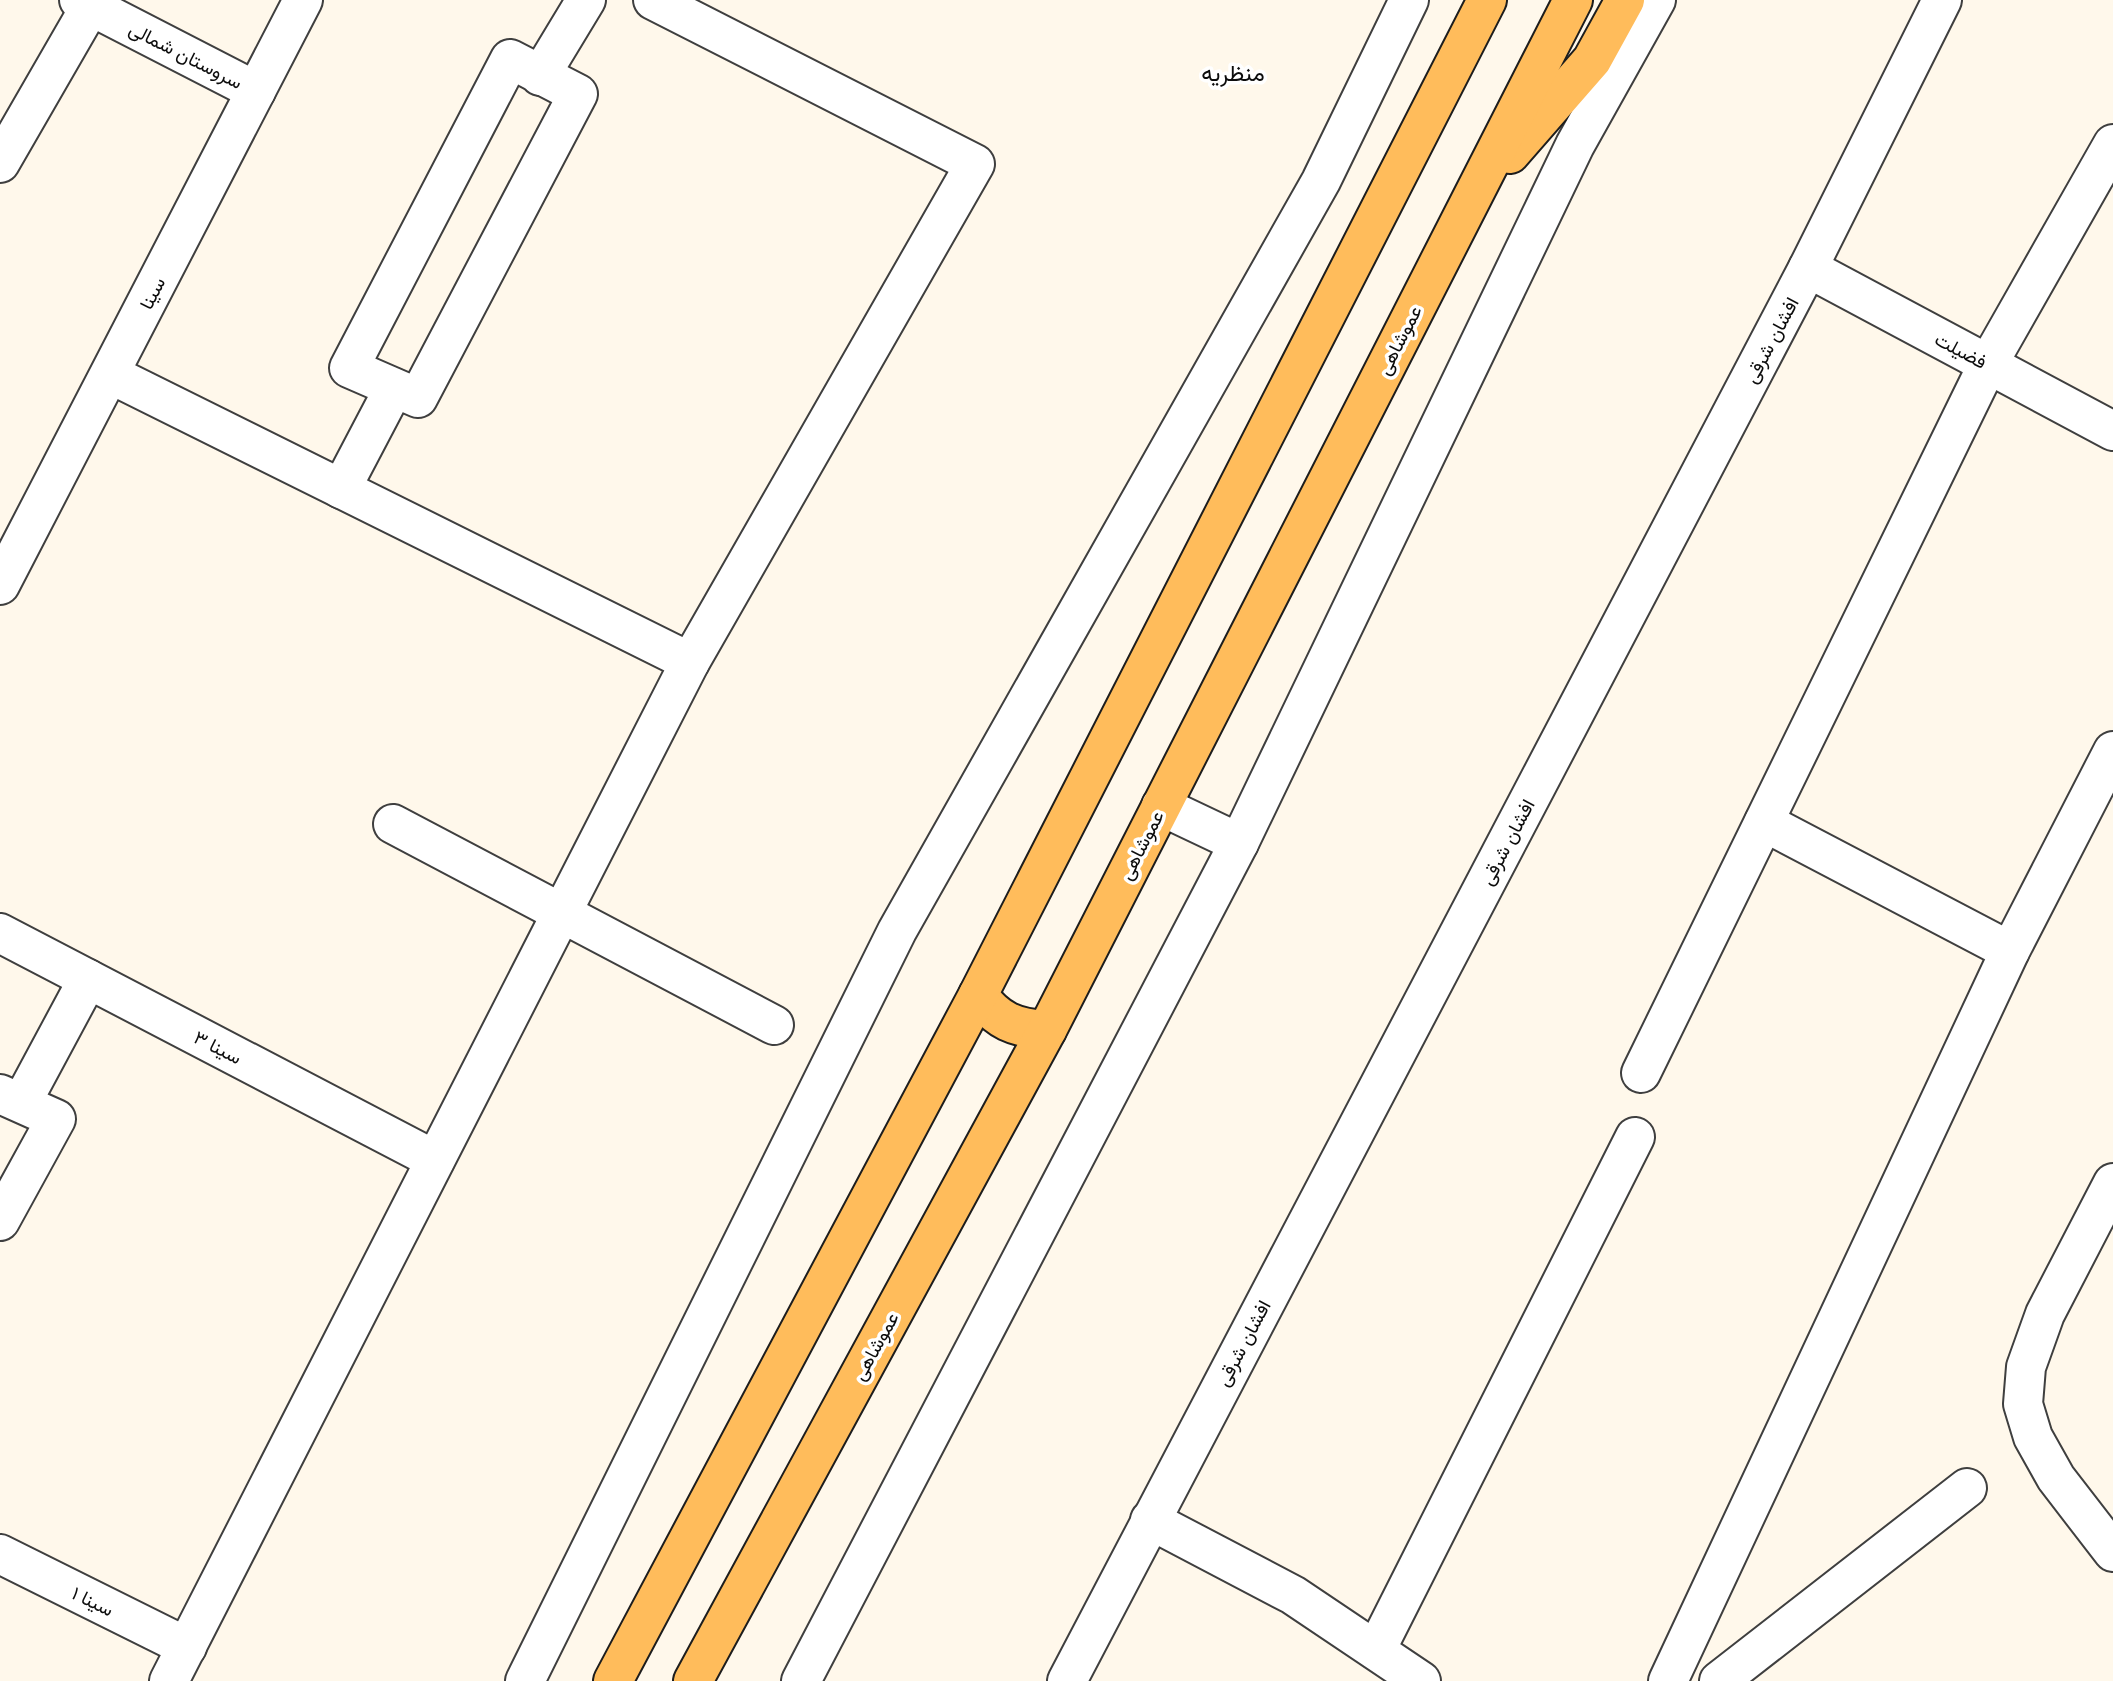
<svg xmlns="http://www.w3.org/2000/svg" width="2113" height="1681" font-family="Lora,Vazirmatn,serif">
	<rect width="100%" height="100%" fill="#fff8eb"/>
	<g fill="none" stroke-linecap="round" stroke-linejoin="round">
		<g stroke="#3f3f3f" stroke-width="42">
			<g id="minor">
				<path d="M79 0 256 91"/>
				<path d="M510 59 578 94 418 398 349 368Z"/>
				<path d="M540 76 586 0"/>
				<path d="M0 163 94 0"/>
				<path d="M1808 268 2113 431"/>
				<path d="M110 374 690 662 975 164 653 0"/>
				<path d="M341 489 394 388"/>
				<path d="M0 585 303 0"/>
				<path d="M1161 806 1239 843"/>
				<path d="M1764 822 2010 951 2113 751"/>
				<path d="M393 824 774 1025"/>
				<path d="M0 933 435 1160"/>
				<path d="M1641 1073 1988 364 2113 144"/>
				<path d="M0 1094 56 1119 0 1221"/>
				<path d="M22 1102 88 979"/>
				<path d="M2113 1183 2045 1314 2026 1367 2023 1404 2033 1437 2056 1478 2113 1552"/>
				<path d="M1150 1520 1293 1595 1421 1681"/>
				<path d="M0 1554 187 1647"/>
				<path d="M1376 1650 1635 1137"/>
				<path d="M169 1681 690 662"/>
				<path d="M525 1681 897 931 1321 181 1409 0"/>
				<path d="M801 1681 1239 843 1575 145 1656 0"/>
				<path d="M1067 1681 1808 268 1942 0"/>
				<path d="M1668 1681 2010 951"/>
				<path d="M1719 1681 1967 1488"/>
			</g>
		</g>
		<g stroke="#1d1d1d" stroke-width="42">
			<g id="major">
				<path d="M1510 154 1592 60 1625 0"/>
				<path d="M978 995C998 1021 1014 1028 1047 1030"/>
				<path d="M613 1681 978 995 1487 0"/>
				<path d="M693 1681 1047 1030 1573 0"/>
			</g>
		</g>
		<use href="#minor" stroke="#fff" stroke-width="38"/>
		<use href="#major" stroke="#ffbc5b" stroke-width="38"/>
	</g>
	<g text-anchor="middle" stroke-width="7" stroke-linejoin="round" paint-order="stroke">
		<g font-size="19" fill="#0c0c0c" stroke="#fff">
			<text transform="translate(186 55) rotate(27)" y="7">سروستان شمالی</text>
			<text transform="translate(152 293) rotate(-63)" y="7">سینا</text>
			<text transform="translate(1399 340) rotate(-63)" y="7">عموشاهی</text>
			<text transform="translate(1771 340) rotate(-62)" y="7">افشان شرقی</text>
			<text transform="translate(1961 350) rotate(28)" y="7">فضیلت</text>
			<text transform="translate(1507 842) rotate(-62)" y="7">افشان شرقی</text>
			<text transform="translate(1141 845) rotate(-63)" y="7">عموشاهی</text>
			<text transform="translate(218 1047) rotate(27)" y="7">سینا ۳</text>
			<text transform="translate(1243 1343) rotate(-62)" y="7">افشان شرقی</text>
			<text transform="translate(875 1346) rotate(-61)" y="7">عموشاهی</text>
			<text transform="translate(93 1601) rotate(26)" y="7">سینا ۱</text>
		</g>
		<g font-size="23" fill="#0c0c0c" stroke="#fff">
			<text x="1233" y="81">منظریه</text>
		</g>
	</g>
</svg>
